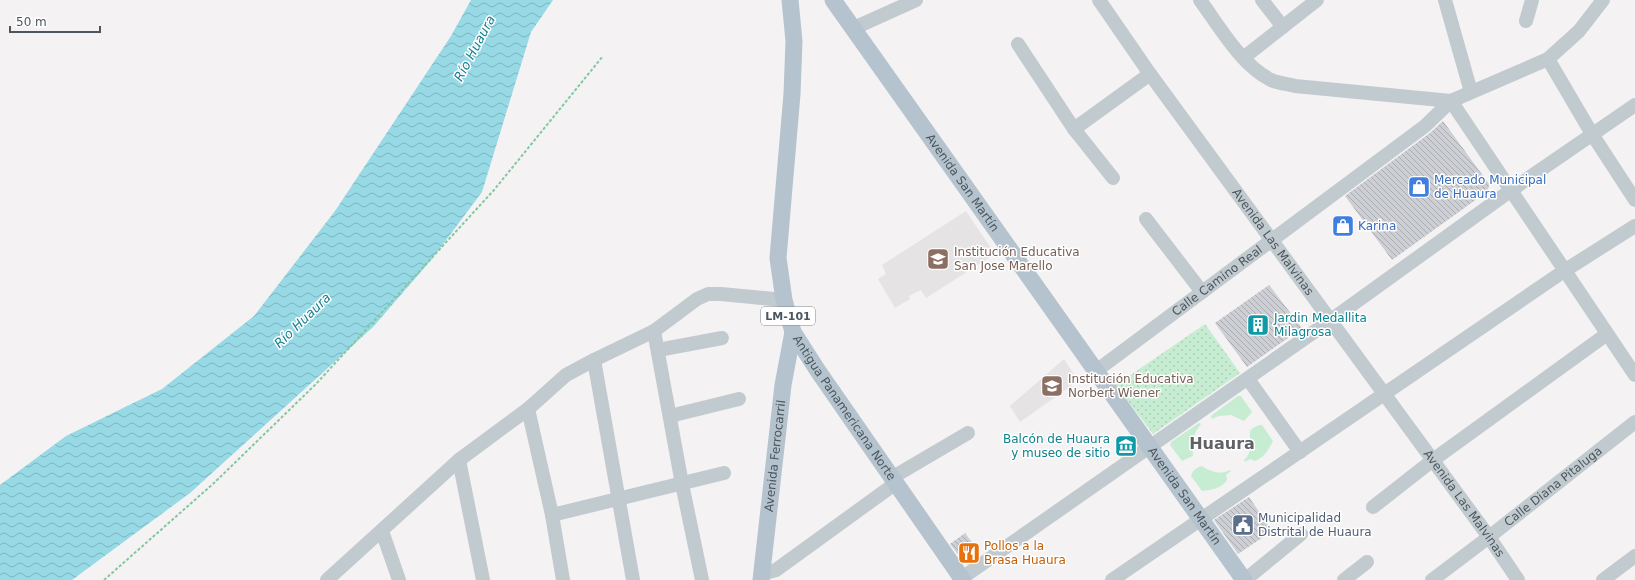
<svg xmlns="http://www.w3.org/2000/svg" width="1635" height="580" font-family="'DejaVu Sans',sans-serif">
	<defs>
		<pattern id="park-dots" width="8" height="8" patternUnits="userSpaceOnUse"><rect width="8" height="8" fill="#c6edd2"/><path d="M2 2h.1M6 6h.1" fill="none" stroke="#accdb7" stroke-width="1.8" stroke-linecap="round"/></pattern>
		<pattern id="water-waves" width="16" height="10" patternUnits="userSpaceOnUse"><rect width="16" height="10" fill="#97dae6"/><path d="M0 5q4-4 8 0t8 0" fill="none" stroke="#7db4be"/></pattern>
		<pattern id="building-back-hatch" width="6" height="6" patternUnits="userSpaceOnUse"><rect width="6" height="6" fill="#cdcfd4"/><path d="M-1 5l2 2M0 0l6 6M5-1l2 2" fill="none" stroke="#a8abaf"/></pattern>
	</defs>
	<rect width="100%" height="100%" fill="#f4f2f2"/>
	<g fill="#e5e3e4">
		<path d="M966 211 995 254 926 298 921 290 909 296 910 299 895 308 878 279 886 274 882 265Z"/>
		<path d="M1064 359 1078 381 1020 422 1010 406Z"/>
	</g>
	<g fill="#c6edd2">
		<path d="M1238 396H1241L1252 412 1244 421 1231 415 1219 416 1212 419 1211 417 1212 415Z"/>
		<path d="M1199 423 1201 424 1196 431 1192 442 1193 456 1182 461 1170 445 1171 442Z"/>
		<path d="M1259 425H1262L1273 441C1269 449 1264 458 1255 461L1250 459 1245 462 1244 460C1256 449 1247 435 1251 430 1252 428 1257 426 1259 425Z"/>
		<path d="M1202 466C1211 472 1220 475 1230 470L1231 471 1226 475 1227 480C1222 488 1211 490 1202 491L1191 476C1192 471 1197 467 1202 466Z"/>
	</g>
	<path fill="url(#park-dots)" d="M1205 324 1240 373 1153 434 1116 385Z"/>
	<path fill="url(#water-waves)" d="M471 0H553L531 32 482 192 432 259 373 327 190 493 72 580H0V485L66 436 162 389 254 316 335 211 451 36Z"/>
	<g fill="url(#building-back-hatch)">
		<path d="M1443 121 1489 184 1488 191 1392 260 1345 196 1430 133Z"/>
		<path d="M1269 285 1302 328 1247 367 1215 323Z"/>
		<path d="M1249 497 1272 531 1238 554 1214 520Z"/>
		<path d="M965 533 979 552 964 562 950 544Z"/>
	</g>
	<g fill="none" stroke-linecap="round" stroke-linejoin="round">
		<path stroke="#80c8a0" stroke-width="2" stroke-dasharray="3 2" stroke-linecap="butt" d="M104 580 214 483 316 384 494 190 603 56"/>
		<g stroke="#c1cacf" stroke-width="14">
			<path id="s1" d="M1099 0 1150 74 1489 537 1518 580"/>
			<path d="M1200 0C1219 26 1241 65 1271 80 1278 83 1287 84 1295 86L1451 101 1548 59 1579 31 1603 0"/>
			<path d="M1262 0 1283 27"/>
			<path d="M1445 0 1471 92"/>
			<path d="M1526 21 1532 0"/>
			<path d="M854 28 916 0"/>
			<path d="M1018 44 1074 129 1113 178"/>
			<path d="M1243 58 1317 0"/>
			<path d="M1548 59 1592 134 1635 200"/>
			<path d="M1074 129 1150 74"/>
			<path d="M1146 219 1202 292"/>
			<path d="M654 331 682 484 702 580"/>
			<path d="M658 350 722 338"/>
			<path d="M594 360 633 580"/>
			<path id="s2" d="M1096 371 1425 126 1451 101 1635 375"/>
			<path d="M1248 379 1300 452"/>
			<path d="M528 409 552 515 563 580"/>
			<path d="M670 416 739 399"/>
			<path d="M459 460 483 580"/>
			<path d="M893 477 968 433"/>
			<path d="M1373 507 1433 460 1607 334"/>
			<path d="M552 515 724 473"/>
			<path d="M382 531 399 580"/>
			<path d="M762 574 776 570 896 483"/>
			<path d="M327 580 459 460 528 409 566 375 594 360 654 331 697 299 708 294H721L784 300"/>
			<path d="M959 580 1331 320 1510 191 1635 105"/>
			<path d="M1112 580 1564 271 1635 226"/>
			<path d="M1245 580 1301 534"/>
			<path d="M1344 580 1367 562"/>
			<path id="s3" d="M1432 580 1489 537 1635 422"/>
			<path d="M1603 580 1635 556"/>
		</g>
		<g stroke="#b5c3ce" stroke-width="17">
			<path id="s4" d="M790 0 794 41 792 94 778 258 784 300 793 332 818 371 963 580"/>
			<path id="s5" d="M833 0 1244 580"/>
			<path id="s6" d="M761 580 783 385 793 332"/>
		</g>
	</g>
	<defs>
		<g id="shop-square" transform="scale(1.15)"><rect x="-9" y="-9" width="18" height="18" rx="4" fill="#3f7fe0" stroke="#fff"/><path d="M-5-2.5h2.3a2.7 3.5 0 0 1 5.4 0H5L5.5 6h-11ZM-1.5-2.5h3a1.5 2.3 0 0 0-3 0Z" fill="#fff"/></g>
		<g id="school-square" transform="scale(1.15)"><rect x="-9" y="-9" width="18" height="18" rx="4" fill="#8d6e63" stroke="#fff"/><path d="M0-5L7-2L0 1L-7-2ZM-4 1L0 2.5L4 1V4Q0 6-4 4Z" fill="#fff"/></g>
		<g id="building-square" transform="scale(1.15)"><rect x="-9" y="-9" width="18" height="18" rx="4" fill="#0f9aa8" stroke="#fff"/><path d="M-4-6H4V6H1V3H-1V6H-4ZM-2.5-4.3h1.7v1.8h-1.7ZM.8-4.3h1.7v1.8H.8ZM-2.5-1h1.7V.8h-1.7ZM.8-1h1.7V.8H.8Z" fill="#fff"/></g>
		<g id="museum-square" transform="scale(1.15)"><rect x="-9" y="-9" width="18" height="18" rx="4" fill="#0f9aa8" stroke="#fff"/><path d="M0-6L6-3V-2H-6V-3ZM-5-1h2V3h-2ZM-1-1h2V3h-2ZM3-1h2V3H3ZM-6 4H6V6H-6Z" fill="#fff"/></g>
		<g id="civic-square" transform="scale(1.15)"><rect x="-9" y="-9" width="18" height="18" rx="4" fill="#5c6f8a" stroke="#fff"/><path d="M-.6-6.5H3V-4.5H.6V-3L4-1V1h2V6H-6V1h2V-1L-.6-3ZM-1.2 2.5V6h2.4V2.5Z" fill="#fff"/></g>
		<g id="restaurant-square" transform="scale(1.15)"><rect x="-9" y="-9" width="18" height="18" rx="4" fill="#e8710a" stroke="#fff"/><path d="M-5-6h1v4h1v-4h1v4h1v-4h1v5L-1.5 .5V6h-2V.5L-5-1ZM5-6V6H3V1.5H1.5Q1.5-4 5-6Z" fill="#fff"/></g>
	</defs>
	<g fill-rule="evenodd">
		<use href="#shop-square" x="1419" y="187"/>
		<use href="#shop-square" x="1343" y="226"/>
		<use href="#school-square" x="938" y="259"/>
		<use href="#building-square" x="1258" y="325"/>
		<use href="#school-square" x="1052" y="386"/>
		<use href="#museum-square" x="1126" y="446"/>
		<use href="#civic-square" x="1243" y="525"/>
		<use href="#restaurant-square" x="969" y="553"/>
	</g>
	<g text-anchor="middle" stroke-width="3" stroke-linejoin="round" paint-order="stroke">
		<rect fill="#fff" stroke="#81898e" stroke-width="1" x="761" y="307" width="54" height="18" rx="3"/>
		<g font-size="11" font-weight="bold" fill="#4b565e">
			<text x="788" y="320">LM-101</text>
		</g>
		<g font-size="12" fill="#366cbe" stroke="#fff" text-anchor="start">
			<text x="1434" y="184">Mercado Municipal<tspan x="1434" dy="14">de Huaura</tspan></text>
			<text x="1358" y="230">Karina</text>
		</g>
		<g font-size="12" fill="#4b565e" stroke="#fff">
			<text dy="4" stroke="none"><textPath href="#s5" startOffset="224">Avenida San Martín</textPath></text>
			<text dy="4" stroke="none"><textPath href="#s1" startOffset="298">Avenida Las Malvinas</textPath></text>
			<text dy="4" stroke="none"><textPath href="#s2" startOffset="151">Calle Camino Real</textPath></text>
			<text dy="4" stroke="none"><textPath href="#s4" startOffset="426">Antigua Panamericana Norte</textPath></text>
			<text dy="4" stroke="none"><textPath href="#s6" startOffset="125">Avenida Ferrocarril</textPath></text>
			<text dy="4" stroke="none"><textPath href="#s3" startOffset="153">Calle Diana Pitaluga</textPath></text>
			<text dy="4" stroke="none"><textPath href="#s5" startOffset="608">Avenida San Martín</textPath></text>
			<text dy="4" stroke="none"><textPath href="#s1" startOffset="622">Avenida Las Malvinas</textPath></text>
		</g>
		<g font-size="12" fill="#785e54" stroke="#fff" text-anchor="start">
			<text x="954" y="256">Institución Educativa<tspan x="954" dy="14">San Jose Marello</tspan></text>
			<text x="1068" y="383">Institución Educativa<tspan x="1068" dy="14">Norbert Wiener</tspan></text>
		</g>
		<g font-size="12" fill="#0d838f" stroke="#fff" text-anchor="start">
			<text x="1274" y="322">Jardin Medallita<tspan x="1274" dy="14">Milagrosa</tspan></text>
			<text x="1110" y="443" text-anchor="end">Balcón de Huaura<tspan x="1110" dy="14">y museo de sitio</tspan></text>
		</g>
		<g font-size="12" fill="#4e5e75" stroke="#fff" text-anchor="start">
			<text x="1258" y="522">Municipalidad<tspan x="1258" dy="14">Distrital de Huaura</tspan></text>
		</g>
		<g font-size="12" fill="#c56008" stroke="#fff" text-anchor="start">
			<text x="984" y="550">Pollos a la<tspan x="984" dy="14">Brasa Huaura</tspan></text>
		</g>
		<g font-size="13" font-style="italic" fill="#188294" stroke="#fff">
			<text transform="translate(474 48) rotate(-62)" y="5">Río Huaura</text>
			<text transform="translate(302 320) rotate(-44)" y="5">Río Huaura</text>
		</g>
		<g font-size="16" font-weight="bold" fill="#5f6366" stroke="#fff">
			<text x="1222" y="449">Huaura</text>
		</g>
	</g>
	<path d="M10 26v6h90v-6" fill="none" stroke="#4b565e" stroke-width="2"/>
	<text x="16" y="26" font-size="12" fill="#4b565e" stroke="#ffffff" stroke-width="3" paint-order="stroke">50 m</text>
</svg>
